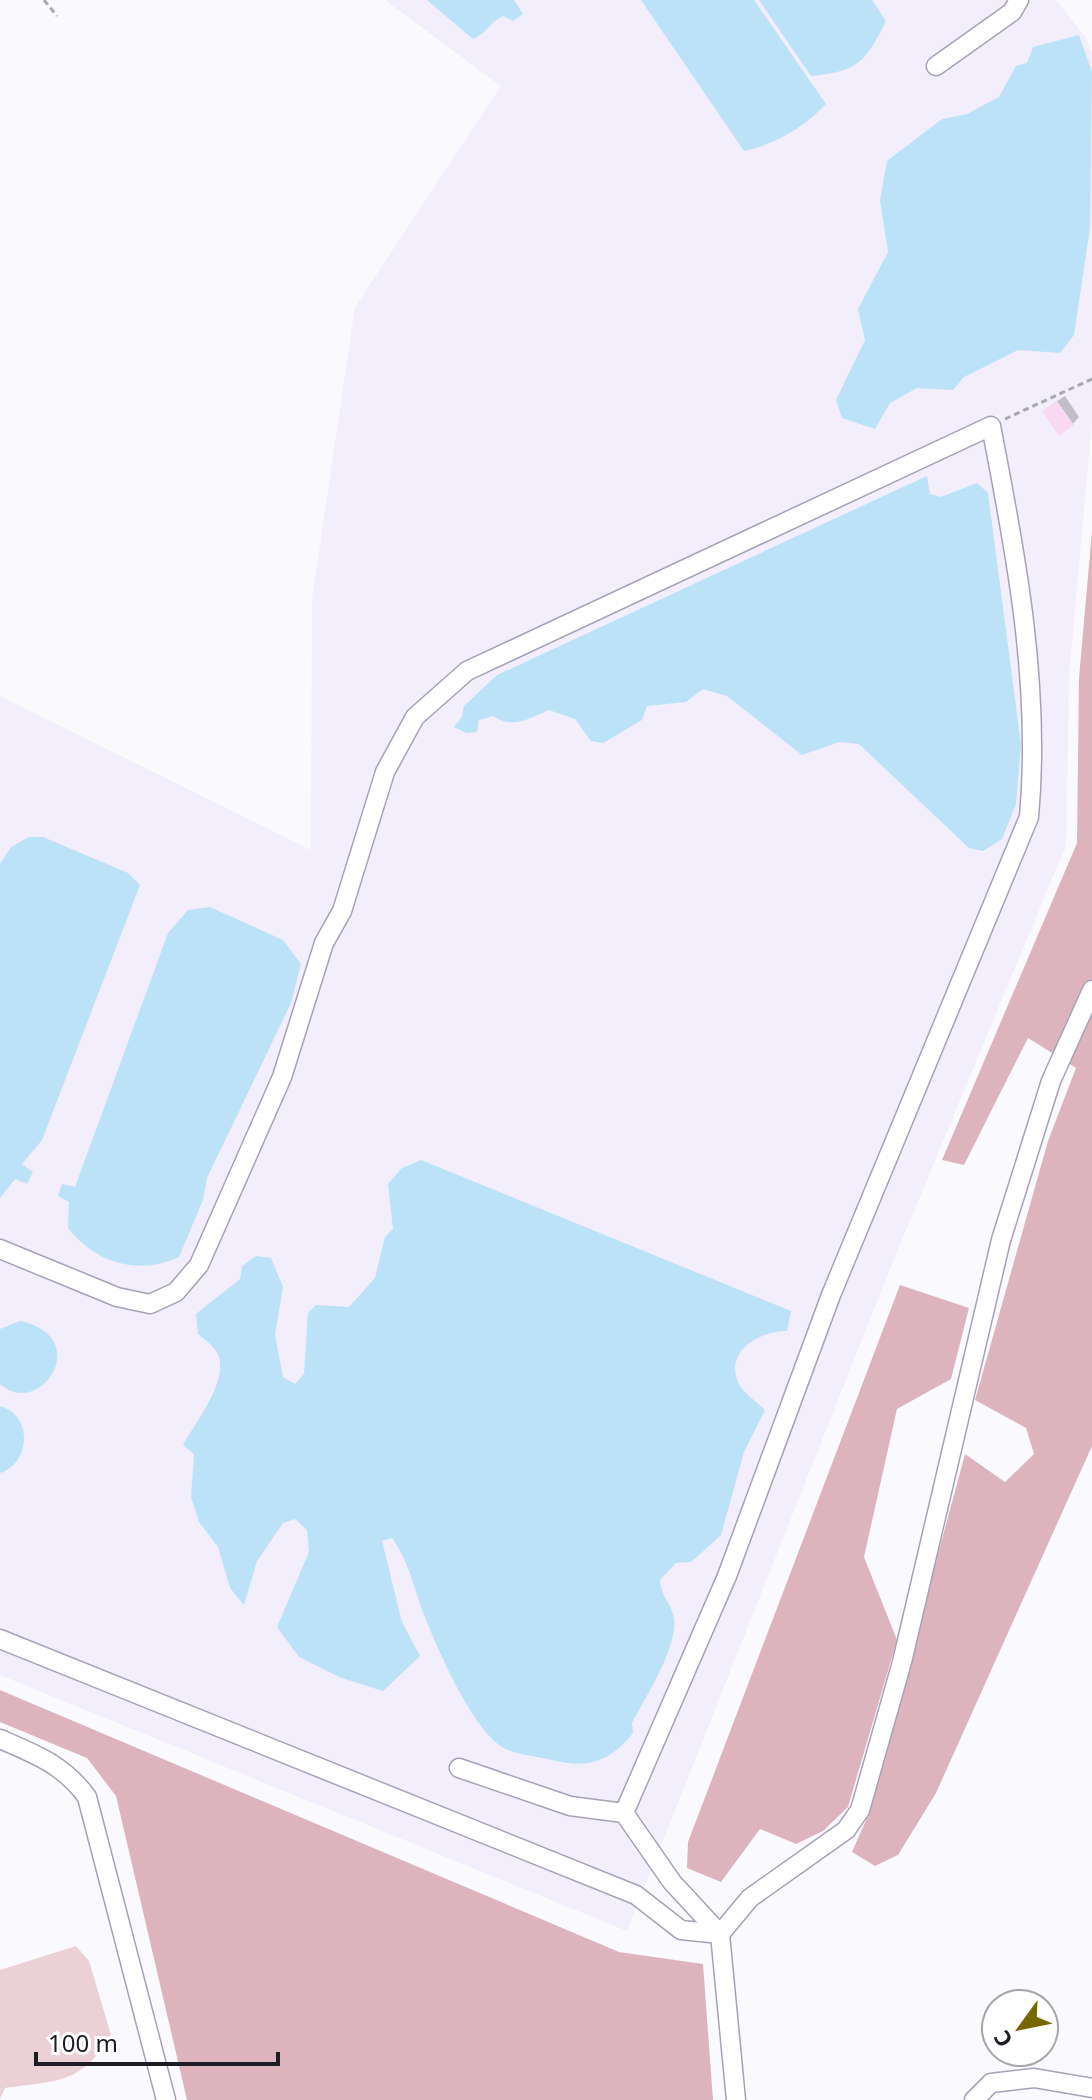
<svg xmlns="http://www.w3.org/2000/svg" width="1092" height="2100" font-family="'Noto Sans',sans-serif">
	<rect width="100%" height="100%" fill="#faf9fe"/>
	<path fill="#f2eefb" d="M385 0H1056L1087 39 1092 55V421L1069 676 1066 845 892 1264 627 1931 0 1675V696L311 850 312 599 355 307 501 86Z"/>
	<path fill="#ebd0d6" d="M76 1946 89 1961 111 2035C80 2085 59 2080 5 2088L0 2099V1970Z"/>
	<g fill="#ddb4bd">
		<path d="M1092 531V1446L936 1793 898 1855 875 1866 852 1852 867 1818 965 1454 1005 1482 1034 1454 1026 1428 975 1400 1048 1141 1076 1068 1028 1038 964 1165 942 1160 1077 843 1079 678Z"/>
		<path d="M900 1285 969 1308 951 1379 897 1409 864 1557 897 1640 848 1807 823 1831 796 1844 760 1829 721 1882 687 1868 688 1842Z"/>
		<path d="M0 1690 619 1952 703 1964 713 2100H187L116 1796 87 1758 0 1722Z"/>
	</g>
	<g fill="#bce2f7">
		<path d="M427 0H514L523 14 513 21 503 16C490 22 487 33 473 39Z"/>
		<path d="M641 0H754L826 104C804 127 776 144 744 151Z"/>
		<path d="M759 0H872L886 21C865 63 858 71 811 76Z"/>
		<path d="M1079 35 1092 72 1090 228 1074 335 1060 353 1018 350 964 377 953 390 917 388 890 403 875 429 842 418 836 400 865 340 858 309 888 252 880 200 887 161 942 119 967 114 999 97 1016 66 1027 63 1033 47Z"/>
		<path d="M927 476 930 494 941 497 977 483 988 493 1021 745 1016 804 1002 839 983 851 969 848 859 744 839 742 802 755 727 696 703 689 686 702 647 706 642 720 603 743 591 741 575 719 549 710C528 719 513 729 493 716L479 720 477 732 466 733 454 727 462 717 464 706 497 675Z"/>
		<path d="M29 837H43L128 873 140 885 42 1140 22 1164 33 1172 27 1184 15 1179 0 1198V864L11 847Z"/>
		<path d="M210 907 283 940 301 964 291 1003 207 1178 203 1200 179 1257C138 1276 96 1263 68 1228L69 1202 58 1196 62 1184 75 1187 168 933 188 910Z"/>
		<path d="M421 1160 791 1311 787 1331C760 1331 725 1350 738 1382 742 1392 757 1402 765 1410L744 1452 721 1535 691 1562 676 1563 660 1580C662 1598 669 1600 673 1614 682 1641 645 1698 632 1723L633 1733C610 1762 588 1769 552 1760 537 1756 517 1755 504 1748 473 1731 438 1650 425 1617 414 1590 410 1563 392 1538L382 1541 402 1622 420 1656 383 1691 339 1677 299 1657 277 1627 309 1552 307 1530 295 1519 283 1523 257 1561 244 1605 230 1588 218 1547 199 1522 191 1497 194 1454 183 1445C195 1423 227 1383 219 1357 216 1347 205 1340 198 1334L196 1314 240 1279 242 1266 256 1256 271 1258 283 1287 275 1335 283 1377 295 1384 304 1374 308 1313 316 1305 349 1307 375 1278 385 1237 393 1229 388 1184 402 1168Z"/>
		<path d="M20 1321C95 1337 40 1420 0 1384V1329Z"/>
		<path d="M0 1406C33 1415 31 1463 0 1473Z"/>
	</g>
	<path fill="#0003" d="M1065 396 1079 417 1073 424 1051 405Z"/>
	<path fill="#f8d8f3" d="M1057 401 1074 425 1059 436 1042 411Z"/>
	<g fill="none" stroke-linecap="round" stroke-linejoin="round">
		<g stroke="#a7a1b8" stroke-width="21">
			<g id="minor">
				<path d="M936 66 1012 12 1019 0"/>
				<path d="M0 1249 117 1297 150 1304 176 1292 199 1265 282 1077 324 943 342 911 385 772 415 717 467 671 991 426C1016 554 1041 686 1029 817L831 1295 727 1576 624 1813"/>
				<path d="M0 1639 636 1895 681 1930 720 1934"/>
				<path d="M0 1739C35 1754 64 1765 87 1797L166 2100"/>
				<path d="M459 1768 570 1806 624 1813 672 1882 720 1934 736 2100"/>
				<path d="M720 1934 750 1898 846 1830 860 1810 902 1662 1001 1240 1051 1081 1092 990"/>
				<path d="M974 2100 991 2083 1034 2078 1092 2088"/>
			</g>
		</g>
		<g stroke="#a9a8ae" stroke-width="3" stroke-dasharray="6 4" stroke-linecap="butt">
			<path d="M44 0 57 16"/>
			<path d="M1005 419 1092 379"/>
		</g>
		<use href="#minor" stroke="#fff" stroke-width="18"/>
	</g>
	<g transform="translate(1020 2028) rotate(237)"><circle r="38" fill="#ffffff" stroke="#a5a4a7" stroke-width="2"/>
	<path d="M0-6L14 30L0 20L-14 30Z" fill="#756800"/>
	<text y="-12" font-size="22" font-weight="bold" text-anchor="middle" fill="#1e1c24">С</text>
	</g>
	<path d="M36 2052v12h242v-12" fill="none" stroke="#1e1c24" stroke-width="4"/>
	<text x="48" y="2052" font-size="24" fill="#1e1c24" stroke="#ffffff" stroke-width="6" paint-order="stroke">100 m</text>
</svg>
